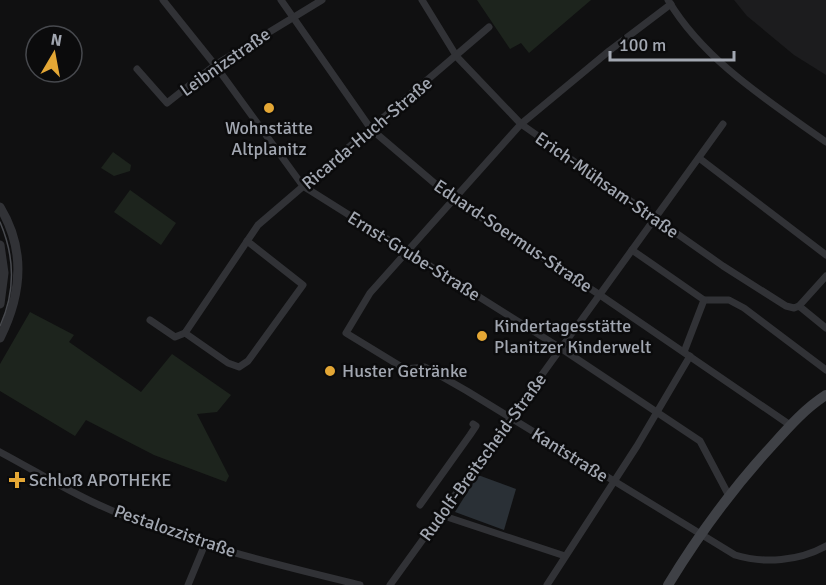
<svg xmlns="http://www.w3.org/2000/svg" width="826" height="585" font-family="Signika,sans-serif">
	<rect width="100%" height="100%" fill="#101011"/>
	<path fill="#1c1c1e" d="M734 0H826V75L794 55 747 16Z"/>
	<g fill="#1d241d">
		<path d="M477 0H591L529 53 521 43 510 49Z"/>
		<path d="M113 152 131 165 130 171 114 176 101 168Z"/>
		<path d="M130 190 176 223 161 245 114 212Z"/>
		<path d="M30 312 74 335 69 342 141 392 172 354 231 395 217 412 197 414 229 476 226 482 154 455 86 420 75 436 0 391V364Z"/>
	</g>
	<path fill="#2a3036" d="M478 475 516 489 504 530 455 512Z"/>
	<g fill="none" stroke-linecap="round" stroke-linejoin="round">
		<g stroke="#313236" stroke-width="7">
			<path d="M163 0 215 65 303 186 562 349 700 441 728 494"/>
			<path d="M281 0 371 129 453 199 600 295 790 425"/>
			<path d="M422 0 457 57 521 124 723 266 786 306 794 308 799 306 826 328"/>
			<path d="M668 0C704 61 770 102 826 142"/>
			<path d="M671 4 609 51 521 124 370 293 346 333 405 369 425 367 467 391 735 555C764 564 799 561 826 546"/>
			<path d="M137 69 167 103 215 65 322 0"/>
			<path d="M699 158 826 255"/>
			<path d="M632 250 704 300H729L744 308 826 370"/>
			<path d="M799 306 826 276"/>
			<path d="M150 320 175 337 185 333 258 225 489 27"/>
			<path d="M185 333 228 363 239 367 248 361 303 285 247 241"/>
			<path d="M684 352 704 300"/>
			<path d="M0 452C32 469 64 489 97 504 180 542 271 563 360 585"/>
			<path d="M420 505 470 435 476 426 473 424"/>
			<path d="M441 515 565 556"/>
			<path d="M188 585 205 544"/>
			<path d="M390 585 723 124"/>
			<path d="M547 585 637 446 690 356"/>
		</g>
		<g stroke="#313236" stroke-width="9">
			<path d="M0 207C26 250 22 294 0 338"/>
			<path d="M0 245 4 273 0 304"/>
		</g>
		<path stroke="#3f4146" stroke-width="10" d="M668 585C699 534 729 493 769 449 787 429 804 409 826 395"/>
		<path stroke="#484a4f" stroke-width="1.5" d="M0 222C15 257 16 291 0 326"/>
	</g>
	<g fill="#e4a735" stroke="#0b0b0c" stroke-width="2">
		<circle cx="269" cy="108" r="6"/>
		<circle cx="482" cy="336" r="6"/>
		<circle cx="330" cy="371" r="6"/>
		<path d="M14 471h6v6h6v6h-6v6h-6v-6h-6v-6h6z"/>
	</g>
	<g text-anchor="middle" stroke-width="5" stroke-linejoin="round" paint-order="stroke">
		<g font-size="18" fill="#a2a7b1" stroke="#0b0b0c">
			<text transform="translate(225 62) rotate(-35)" y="6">Leibnizstraße</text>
			<text transform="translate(367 133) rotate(-40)" y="6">Ricarda-Huch-Straße</text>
			<text transform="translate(607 185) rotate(35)" y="6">Erich-Mühsam-Straße</text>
			<text transform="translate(513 236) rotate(34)" y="6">Eduard-Soermus-Straße</text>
			<text transform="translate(414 256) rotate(32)" y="6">Ernst-Grube-Straße</text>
			<text transform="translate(570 455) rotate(32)" y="6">Kantstraße</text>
			<text transform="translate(483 457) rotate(-54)" y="6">Rudolf-Breitscheid-Straße</text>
			<text transform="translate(175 531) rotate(19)" y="6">Pestalozzistraße</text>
		</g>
		<g font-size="18" fill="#a2a7b1" stroke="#0b0b0c" text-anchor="start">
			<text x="269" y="134" text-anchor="middle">Wohnstätte<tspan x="269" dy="21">Altplanitz</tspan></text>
			<text x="494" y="332">Kindertagesstätte<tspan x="494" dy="21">Planitzer Kinderwelt</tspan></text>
			<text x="342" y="377">Huster Getränke</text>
			<text x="29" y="486">Schloß APOTHEKE</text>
		</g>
	</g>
	<g transform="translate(54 54) rotate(10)"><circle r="28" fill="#0b0b0c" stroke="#47494e" stroke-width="1.5"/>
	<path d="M0-4.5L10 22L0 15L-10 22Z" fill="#e4a735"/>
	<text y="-9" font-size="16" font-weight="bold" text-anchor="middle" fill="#a2a7b1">N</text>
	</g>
	<path d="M610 51v9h124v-9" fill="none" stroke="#a2a7b1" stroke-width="3"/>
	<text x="619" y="51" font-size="18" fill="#a2a7b1" stroke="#0b0b0c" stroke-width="4.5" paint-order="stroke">100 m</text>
</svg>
